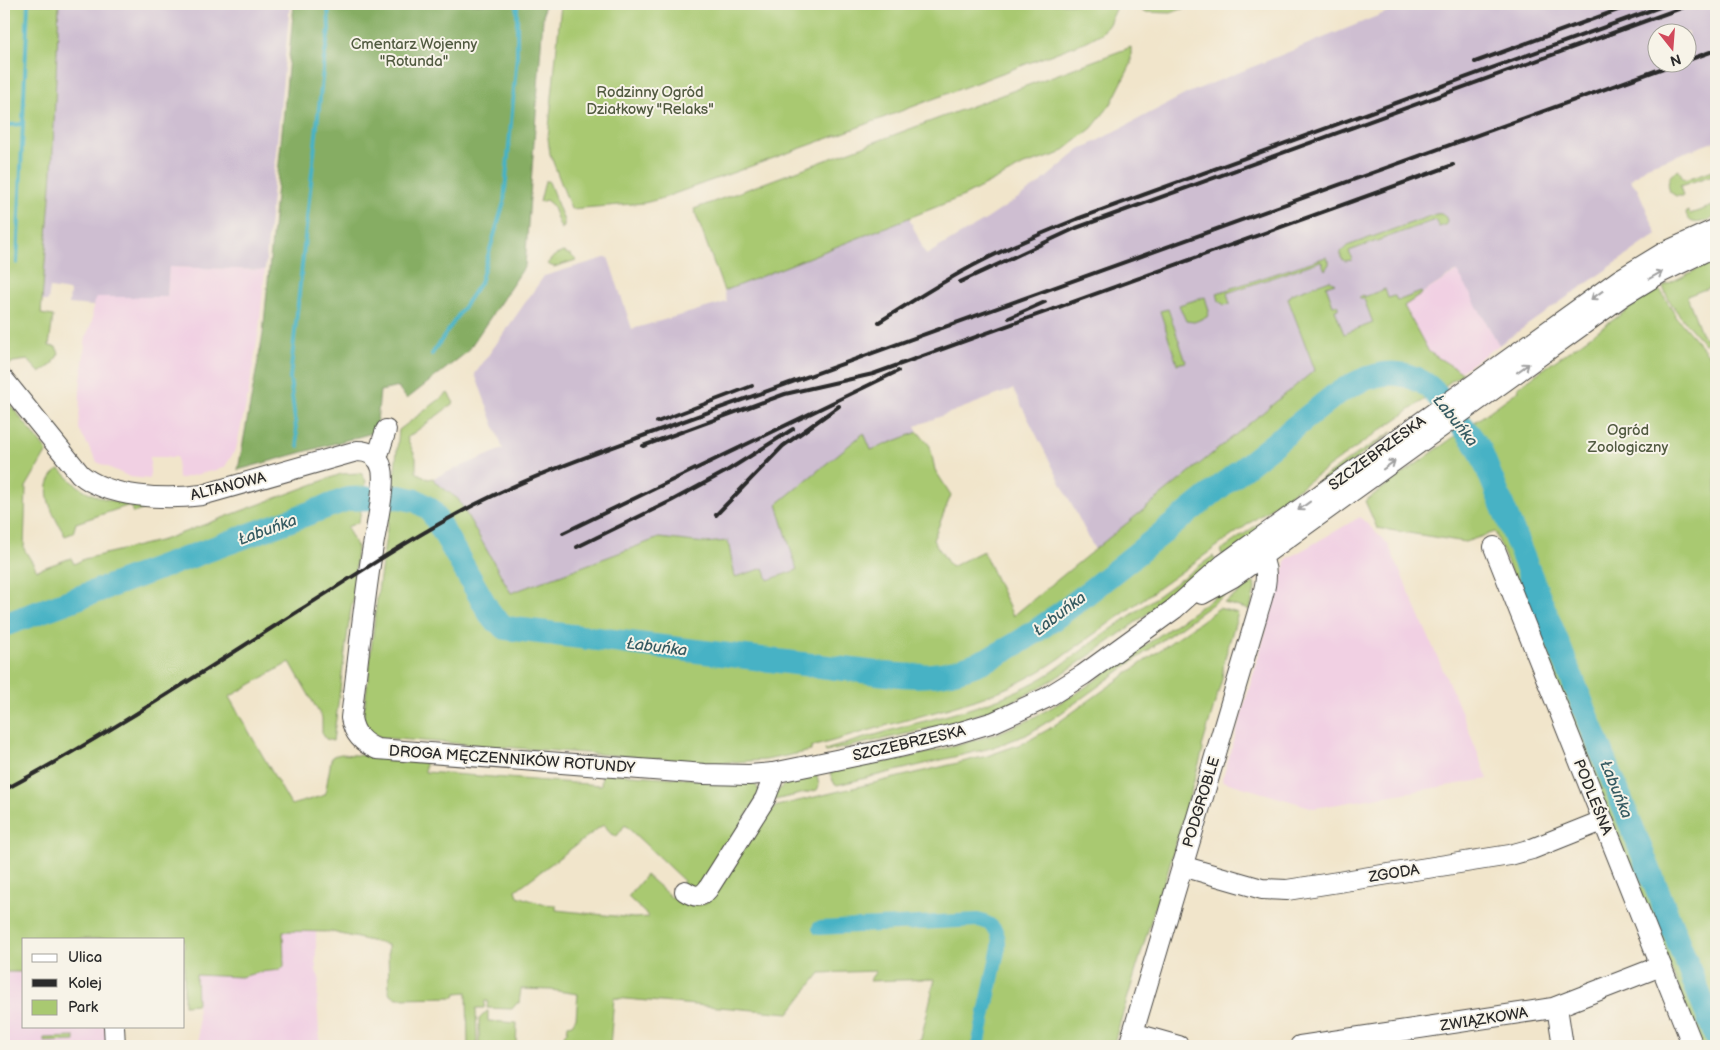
<svg xmlns="http://www.w3.org/2000/svg" width="1720" height="1050" font-family="'Balsamiq Sans',sans-serif">
	<rect width="100%" height="100%" fill="#f7f3e8"/>
	<filter id="ink" filterUnits="userSpaceOnUse"><feTurbulence type="fractalNoise" baseFrequency=".02" numOctaves="2"/><feDisplacementMap in="SourceGraphic" scale="10" xChannelSelector="R" yChannelSelector="G"/><feConvolveMatrix kernelMatrix="1 2 1 2 8 2 1 2 1" color-interpolation-filters="sRGB"/></filter>
	<filter id="wash" filterUnits="userSpaceOnUse"><feTurbulence type="fractalNoise" baseFrequency=".0096" numOctaves="4" result="noise"/><feDisplacementMap in="SourceGraphic" scale="20" xChannelSelector="R" yChannelSelector="G"/><feGaussianBlur stdDeviation="1.12" result="paint"/><feColorMatrix in="noise" values="0 0 0 0 0 0 0 0 0 0 0 0 0 0 0 0 0 1.4 0 .05"/><feComposite in="paint" operator="in"/></filter>
	<g filter="url(#wash)">
		<rect width="100%" height="100%" fill="#f1e5cb"/>
		<g fill="#f1d0e3">
			<path d="M169 267 265 270 259 330 249 391 236 449 224 468 178 479 177 457H150V479L130 477 97 462 79 429 80 390 86 336 92 322 93 306 96 297H167Z"/>
			<path d="M1458 271 1499 345 1461 371 1429 352 1404 305Z"/>
			<path d="M1360 517 1388 544 1461 711 1488 779 1314 808 1222 781 1287 559Z"/>
			<path d="M283 931H316V971L319 977 317 1001 320 1046H199L196 975 241 977 260 972 275 971 284 965Z"/>
			<path d="M4 972H24V1026H106V1046H4Z"/>
		</g>
		<g fill="#cebed1" fill-rule="evenodd">
			<path d="M59 4H290L265 270 169 267 167 297H97L93 306 69 304 70 291 50 288 48 301H42L52 172Z"/>
			<path d="M1407 4H1716V141L1647 166 1630 180 1637 188 1657 234 1499 345 1457 271 1404 305 1421 337 1315 370 1095 550 1013 389 915 426 918 432 870 450 863 433 797 569 768 580 763 568 735 577 727 541 705 543 659 538 511 593 458 499 436 483 433 478 503 449 475 374 544 276 608 257 632 329 727 302 724 291 909 218 926 255 987 219 1039 184 1078 151 1188 93ZM1658 32H1688V62H1658Z"/>
		</g>
		<g fill="#a9c971" stroke="#6a7a4e" fill-rule="evenodd">
			<path d="M4 4H59L52 172 41 314 53 316 49 346 56 347 59 353 53 364 40 373 28 360 13 362 9 365 4 361Z"/>
			<path d="M561 4H1117L1109 24 1102 33 1087 41 843 133 660 199 644 203 571 209 550 154 548 138Z"/>
			<path d="M1144 4H1195L1171 13 1143 12Z"/>
			<path d="M1131 47V64L1111 104 1092 128 1059 154 1024 165 964 196 724 291 694 209Z"/>
			<path d="M1716 169V174L1680 186 1683 196H1676L1670 192C1666 181 1669 174 1679 170L1684 180Z"/>
			<path d="M545 181H548L549 182 564 221V227L561 229 552 205 546 200 540 202Z"/>
			<path d="M1716 205V217C1705 221 1690 229 1686 213L1688 211 1690 214Z"/>
			<path d="M1436 214C1442 213 1445 215 1447 220L1446 225 1439 227 1435 220 1349 251 1352 260 1345 261 1341 258V252L1347 246Z"/>
			<path d="M563 252 571 255 576 260 554 267 547 264 554 256Z"/>
			<path d="M1326 257 1329 261V264L1325 270 1321 261 1227 293 1230 304 1224 305 1219 301 1217 293Z"/>
			<path d="M1716 260V285L1687 296 1702 335 1708 340 1705 345C1692 329 1668 306 1663 286Z"/>
			<path d="M1330 280 1335 283 1326 286 1333 305H1338V309L1335 310 1344 334 1373 323 1364 299H1360V296L1363 295 1364 297 1385 289 1388 298 1395 296 1397 301 1421 292 1422 294 1404 306 1429 352 1463 373 1355 448 1059 659C1006 695 962 704 903 721 872 729 842 739 811 747V751L766 760 717 763 383 738 371 733 363 721 377 598 394 480 399 430 448 393 454 403 407 438 416 458V472L428 479 433 478 436 483 458 499 511 593 659 538 705 543 728 541 735 577 764 568 768 580 797 570 777 504 864 433 871 450 918 432 930 446 935 470 951 495 933 540 951 567 983 551 1013 616 1315 370 1288 299 1291 294Z"/>
			<path d="M1657 289 1662 293 1677 318 1713 360 1716 359V1046H1702L1495 532 1465 542 1377 528 1365 501 1519 390 1518 387Z"/>
			<path d="M1205 297 1209 311 1207 317 1194 322 1186 321 1179 305Z"/>
			<path d="M1168 309 1186 362 1177 364 1160 311Z"/>
			<path d="M4 397 47 451 26 487 24 549 37 570 71 558 74 564 84 559 163 540 341 474 361 473 366 481 359 522 347 527 357 548 353 599 350 615 333 741 326 739 322 733V718L290 662 229 697 291 805 325 795 331 760 333 756 341 754 425 760V772L601 785 602 773 752 783 756 785 760 793 693 904 700 905 708 902 761 822C768 820 770 810 777 806L987 756 1024 743 1049 729 1219 608 1238 613 1224 661 1222 679 1202 747 1203 750 1164 884H1162L1113 1046H905L921 1039 935 979 869 981 876 971 820 973 789 1013 614 998 610 1046H570L564 1035 567 1032 568 1025 572 1024 576 1018 578 994 551 990 521 989 519 1003H517L512 1009 487 1008 488 1001H485L484 1008H476L477 1046H468L467 992 456 993 455 997 397 998 389 993 388 945 332 932 283 931 284 966 280 970 260 972 241 977 196 975 197 1004 184 1005V939H24V972H4ZM604 824 611 834 617 836 625 825 684 881 672 898 646 875 628 897 649 917 634 918 556 910V905L542 904 518 896 516 890Z"/>
			<path d="M1394 431 1224 557 1220 551 1354 456Z"/>
			<path d="M58 470H61C87 500 110 500 148 508L133 513 130 505 76 523 73 533 65 536C55 517 35 488 58 470Z"/>
			<path d="M1213 556 1217 561C1182 588 1146 615 1110 641 1080 662 1050 684 1017 699 959 726 888 737 826 752L825 750C855 741 884 732 913 724 962 712 1009 699 1052 672Z"/>
			<path d="M1254 582 1255 589 1250 610 1224 603Z"/>
			<path d="M1233 584 1236 587 1057 716 1026 735 991 748 837 785 833 782 830 771 902 759 959 745 998 733 1029 720 1077 693Z"/>
			<path d="M817 774 819 786 817 790 771 801C786 778 791 779 817 774Z"/>
			<path d="M487 1011H488V1021L517 1023 516 1046H479V1019Z"/>
			<path d="M75 1037V1041L44 1042V1038Z"/>
		</g>
		<path fill="#86ad63" stroke="#586c47" d="M294 4H544L525 266 467 352 407 399 400 390 399 387 380 391 376 432 238 470 263 334Z"/>
		<g fill="none" stroke-linecap="round" stroke-linejoin="round">
			<g stroke="#47b2c5" stroke-width="4">
				<path d="M4 122 10 125 23 124"/>
				<path d="M17 263 28 4"/>
				<path d="M432 354 480 283 504 202 517 55V4"/>
				<path d="M298 446 290 378 324 60 329 30 328 4"/>
			</g>
			<path stroke="#47b2c5" stroke-width="14" d="M819 928 978 920C993 923 1000 932 999 947L978 1046"/>
			<path stroke="#47b2c5" stroke-width="24" d="M4 625 348 499 400 497 417 501 431 510 492 617 506 628 886 674C902 675 917 677 932 675 989 669 1036 632 1080 599L1335 395C1361 378 1392 364 1422 382 1433 388 1441 400 1449 410 1460 423 1471 435 1480 450L1716 1036"/>
		</g>
	</g>
	<g filter="url(#ink)">
		<g fill="none" stroke-linecap="round" stroke-linejoin="round">
			<g stroke="#494743" stroke-width="22">
				<g id="minor">
					<path d="M4 380 80 474C108 498 166 500 202 495L357 451C369 451 379 456 382 469 386 485 375 533 372 552 363 607 358 663 351 718 354 734 362 743 377 749L705 774 749 775 773 773 899 747 954 734 994 722 1046 698 1083 675 1174 609 1224 564 1619 280 1665 252 1716 229"/>
					<path d="M377 458 386 430"/>
					<path d="M1494 547 1693 1046"/>
					<path d="M1202 594 1233 577 1624 295 1662 272 1716 246"/>
					<path d="M1182 866 1262 889 1287 890 1510 855 1532 849 1602 821"/>
					<path d="M685 891C694 897 701 898 708 889L765 799 772 781 773 773"/>
					<path d="M1557 1007 1563 1046"/>
					<path d="M114 1026 115 1046"/>
					<path d="M1133 1033 1179 1046"/>
					<path d="M1129 1046 1257 615C1261 600 1270 579 1264 563 1262 557 1257 552 1253 546"/>
					<path d="M1300 1046 1553 1008 1661 966"/>
				</g>
			</g>
			<use href="#minor" stroke="#fff" stroke-width="20"/>
			<g stroke="#2b2b2b" stroke-width="4">
				<path d="M1688 60 1716 50"/>
				<path d="M1475 62 1634 4"/>
				<path d="M960 282 1076 228 1692 4"/>
				<path d="M1009 318 1045 302"/>
				<path d="M879 322C913 301 946 279 982 261 1013 245 1045 232 1077 219L1668 4"/>
				<path d="M657 422 752 386"/>
				<path d="M643 446 785 394 873 374 1453 165"/>
				<path d="M716 515 783 446 839 406"/>
				<path d="M563 533 898 371"/>
				<path d="M577 547 671 501 725 472 793 429"/>
				<path d="M4 790C106 736 202 672 300 610 357 574 414 536 474 505 533 475 597 453 659 430L1680 62"/>
			</g>
		</g>
		<defs><path id="oneway-shaft" d="M-6 0H5M1.5-3L5.5 0L1.5 3" fill="none" stroke-width="1.6" stroke-linecap="round" stroke-linejoin="round" transform="scale(1.25)"/></defs>
		<g stroke="#a0a0a0">
			<use href="#oneway-shaft" transform="translate(1656 275) rotate(-29)"/>
			<use href="#oneway-shaft" transform="translate(1597 295) rotate(144)"/>
			<use href="#oneway-shaft" transform="translate(1523 368) rotate(-36)"/>
			<use href="#oneway-shaft" transform="translate(1389 465) rotate(-36)"/>
			<use href="#oneway-shaft" transform="translate(1304 506) rotate(144)"/>
		</g>
	</g>
	<g text-anchor="middle" stroke-width="4" stroke-linejoin="round" paint-order="stroke">
		<g font-size="15" fill="#515a40" stroke="#f7f3e8">
			<text x="414" y="49">Cmentarz Wojenny<tspan x="414" dy="17">"Rotunda"</tspan></text>
			<text x="650" y="97">Rodzinny Ogród<tspan x="650" dy="17">Działkowy "Relaks"</tspan></text>
			<text x="1628" y="435">Ogród<tspan x="1628" dy="17">Zoologiczny</tspan></text>
		</g>
		<g font-size="15" fill="#2b2b2b" stroke="#f7f3e8">
			<text transform="translate(1377 453) rotate(-36)" y="5">SZCZEBRZESKA</text>
			<text transform="translate(228 486) rotate(-14)" y="5">ALTANOWA</text>
			<text transform="translate(909 743) rotate(-13)" y="5">SZCZEBRZESKA</text>
			<text transform="translate(512 759) rotate(4)" y="5">DROGA MĘCZENNIKÓW ROTUNDY</text>
			<text transform="translate(1593 797) rotate(68)" y="5">PODLEŚNA</text>
			<text transform="translate(1201 802) rotate(-73)" y="5">PODGROBLE</text>
			<text transform="translate(1394 873) rotate(-9)" y="5">ZGODA</text>
			<text transform="translate(1484 1019) rotate(-9)" y="5">ZWIĄZKOWA</text>
		</g>
		<g font-size="16" font-style="italic" fill="#355a61" stroke="#f7f3e8">
			<text transform="translate(1456 420) rotate(51)" y="6">Łabuńka</text>
			<text transform="translate(267 529) rotate(-20)" y="6">Łabuńka</text>
			<text transform="translate(1059 613) rotate(-37)" y="6">Łabuńka</text>
			<text transform="translate(657 646) rotate(7)" y="6">Łabuńka</text>
			<text transform="translate(1617 789) rotate(68)" y="6">Łabuńka</text>
		</g>
	</g>
	<rect width="1720" height="1050" fill="none" stroke="#f7f3e8" stroke-width="20"/>
	<rect x="22" y="938" width="162" height="90" fill="#f7f3e8" stroke="#a5a39c"/>
	<rect x="32" y="954" width="25" height="8" fill="#ffffff" stroke="#a5a39c"/>
	<text x="68" y="962" font-size="15" fill="#2b2b2b">Ulica</text>
	<rect x="32" y="979" width="25" height="8" fill="#2b2b2b" stroke="#a5a39c"/>
	<text x="68" y="988" font-size="15" fill="#2b2b2b">Kolej</text>
	<rect x="32" y="1000" width="25" height="15" fill="#a9c971" stroke="#a5a39c"/>
	<text x="68" y="1012" font-size="15" fill="#2b2b2b">Park</text>
	<g transform="translate(1672 48) rotate(163)"><circle r="24" fill="#f7f3e8" stroke="#a5a39c"/>
	<path d="M0-4L9 19L0 12L-9 19Z" fill="#d1495b"/>
	<text y="-8" font-size="14" font-weight="bold" text-anchor="middle" fill="#2b2b2b">N</text>
	</g>
</svg>
